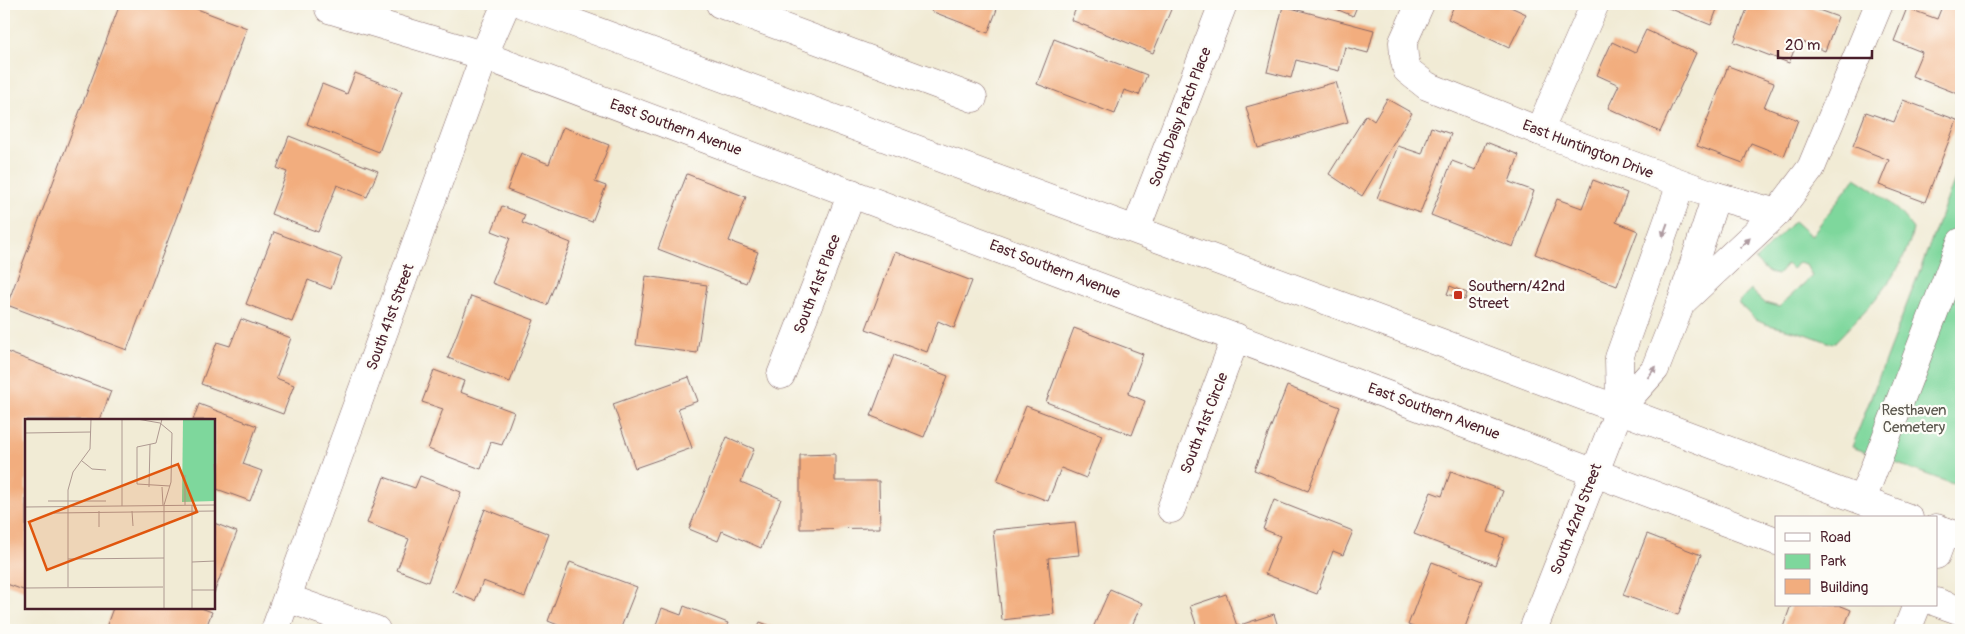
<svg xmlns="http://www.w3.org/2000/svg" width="1965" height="634" font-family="Pangolin,sans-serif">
	<rect width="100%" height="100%" fill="#fdfcf7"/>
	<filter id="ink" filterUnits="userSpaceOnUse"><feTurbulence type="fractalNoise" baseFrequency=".02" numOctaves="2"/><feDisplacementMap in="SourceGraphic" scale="10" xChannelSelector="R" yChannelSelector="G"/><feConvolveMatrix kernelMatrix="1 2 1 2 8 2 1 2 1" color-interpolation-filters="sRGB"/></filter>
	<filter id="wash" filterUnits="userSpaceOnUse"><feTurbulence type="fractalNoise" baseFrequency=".0096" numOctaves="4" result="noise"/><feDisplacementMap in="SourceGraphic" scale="20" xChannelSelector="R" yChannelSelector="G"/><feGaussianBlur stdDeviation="1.12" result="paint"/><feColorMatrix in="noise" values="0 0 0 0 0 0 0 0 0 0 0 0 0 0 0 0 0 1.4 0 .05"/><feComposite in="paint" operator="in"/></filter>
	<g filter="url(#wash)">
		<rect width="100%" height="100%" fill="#f1ebd5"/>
		<g fill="#7ed79c" stroke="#647b64">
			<path d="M1961 163V487L1852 447Z"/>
			<path d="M1855 178C1878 192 1897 206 1913 229 1904 276 1865 310 1833 344L1806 334 1765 324 1756 320 1738 303 1751 290 1765 303 1779 307 1812 276 1806 265 1799 263 1792 269 1787 264 1777 275 1769 273 1755 260 1794 221 1811 236Z"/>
		</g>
		<g id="blocks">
			<g fill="#f2ad7e">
				<path d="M120 4H184L247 28 127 350 7 305Z"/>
				<path d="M934 4H999L988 33 931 11Z"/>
				<path d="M1078 4H1163L1172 7 1153 53 1071 20Z"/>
				<path d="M1324 4H1358L1353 16Z"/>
				<path d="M1455 4H1504L1526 14 1509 48 1448 19Z"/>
				<path d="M1667 4H1719L1711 25 1666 7Z"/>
				<path d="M1749 4H1802L1838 17 1825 51 1798 40 1789 63 1734 42Z"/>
				<path d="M1943 4H1961V95L1912 76 1922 52 1894 41 1907 8 1937 19Z"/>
				<path d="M1283 6 1374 30 1368 53 1345 47 1339 71 1296 60 1291 78 1267 72Z"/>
				<path d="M1646 30 1696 53 1660 132 1608 108 1619 85 1597 75 1612 42 1635 53Z"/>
				<path d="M1054 39 1147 75 1139 95 1124 90 1115 114 1037 84Z"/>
				<path d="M1728 66 1774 83 1764 107 1798 120 1784 156 1751 143 1743 163 1697 146Z"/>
				<path d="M355 73 402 91 379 152 307 124 322 84 347 94Z"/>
				<path d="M1336 82 1348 122 1258 148 1246 107Z"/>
				<path d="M1387 99 1412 113 1362 196 1329 174 1366 115 1374 121Z"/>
				<path d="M1903 100 1957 120 1925 202 1879 185 1889 160 1853 146 1866 112 1894 122Z"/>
				<path d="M563 127 609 145 595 182 606 186 592 222 507 190 521 153 549 164Z"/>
				<path d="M1431 127 1451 134 1420 213 1377 198 1398 146 1422 154Z"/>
				<path d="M289 136 378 171 367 197 337 185 318 232 271 214 287 172 277 168Z"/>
				<path d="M1486 142 1519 155 1509 182 1534 191 1513 247 1431 215 1452 161 1476 170Z"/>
				<path d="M687 174 746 197 729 241 758 252 746 283 658 249Z"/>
				<path d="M1593 180 1627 193 1616 222 1638 231 1617 286 1535 254 1557 199 1582 208Z"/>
				<path d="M502 206 525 215 522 223 571 243 547 305 492 283 510 238 492 231Z"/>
				<path d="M274 232 342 258 331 289 308 280 292 322 246 304Z"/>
				<path d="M895 252 972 281 954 328 938 321 927 352 866 329Z"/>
				<path d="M646 276 707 285 697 353 636 345Z"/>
				<path d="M1450 286 1467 293 1465 300 1447 294Z"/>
				<path d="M471 296 534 320 510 382 448 358Z"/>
				<path d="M241 319 291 338 276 378 294 385 283 414 201 384 217 342 230 346Z"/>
				<path d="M1074 328 1143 354 1128 394 1145 401 1132 435 1046 402Z"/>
				<path d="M4 351 111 391 100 420H26V591L4 583Z"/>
				<path d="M894 355 948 376 924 437 871 416Z"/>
				<path d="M434 370 464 381 460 392 514 412 502 445 491 442 481 469 428 449 443 409 422 402Z"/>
				<path d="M689 377 698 401 678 408 692 448 635 468 613 404Z"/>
				<path d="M1287 386 1340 407 1308 491 1254 470Z"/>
				<path d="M199 404 257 426 243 464 262 471 250 501 214 488V420H193Z"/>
				<path d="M1026 406 1102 435 1086 478 1061 468 1048 501 997 481Z"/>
				<path d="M727 437 754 449 741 482 781 499 761 548 722 531 718 541 689 529Z"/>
				<path d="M835 454V481H879L880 528 800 529V455Z"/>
				<path d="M1451 471 1503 491 1488 532 1505 538 1495 565 1414 534 1431 492 1442 496Z"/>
				<path d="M420 476 461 492 428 582 397 570 409 539 367 523 384 477 415 488Z"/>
				<path d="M1274 500 1353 531 1343 555 1333 551 1317 594 1265 574 1280 536 1263 529Z"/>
				<path d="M485 509 549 534 525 597 483 581 475 601 453 592Z"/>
				<path d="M1075 522 1079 555 1048 558 1054 614 1002 620 993 530Z"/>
				<path d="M214 523 237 532 214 593Z"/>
				<path d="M1647 534 1701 555 1678 615 1623 595Z"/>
				<path d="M570 562 637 587 620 630H570L548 621Z"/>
				<path d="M1432 562 1482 581 1464 630H1421L1408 625Z"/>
				<path d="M1110 589 1142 603 1130 630H1092Z"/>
				<path d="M1226 594 1237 626 1274 614 1279 630H1198L1190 606Z"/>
				<path d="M1791 605H1839L1851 610 1843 630H1782Z"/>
				<path d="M684 606 728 623 725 630H654L662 608 681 615Z"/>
				<path d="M113 608H201L212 612 205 630H105Z"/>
				<path d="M760 622 781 630H756Z"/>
			</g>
		</g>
	</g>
	<g filter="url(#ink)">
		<use href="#blocks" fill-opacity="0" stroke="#846666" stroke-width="1"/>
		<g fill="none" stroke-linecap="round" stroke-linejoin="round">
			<g stroke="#846666" stroke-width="29">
				<g id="minor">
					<path d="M720 4 973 98"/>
					<path d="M1420 4 1403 42 1404 57 1407 70 1427 86 1539 131 1716 196 1777 213"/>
					<path d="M329 9 485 56 1776 541"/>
					<path d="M1539 131 1595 4"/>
					<path d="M1136 229 1223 4"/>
					<path d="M1682 300 1716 196"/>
					<path d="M781 375 852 193"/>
					<path d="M1620 408 1619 358 1681 184"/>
					<path d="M1862 500 1961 242"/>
					<path d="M1171 509 1236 337"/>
					<path d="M1936 555 1945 531"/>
					<path d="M287 598 376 630"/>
					<path d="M1936 602 1961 611"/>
					<path d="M275 630 489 43 506 4"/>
					<path d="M1533 630 1620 408 1655 369 1681 303 1777 213 1811 168 1879 4"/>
					<path d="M1907 630 1917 605"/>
				</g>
			</g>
			<g stroke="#846666" stroke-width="29">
				<g id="major">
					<path d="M523 4C985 174 1448 344 1909 518"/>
					<path d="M1936 528 1961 537"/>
				</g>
			</g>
			<use href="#minor" stroke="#fff" stroke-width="28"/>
			<use href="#major" stroke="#fff" stroke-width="28"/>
		</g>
		<defs><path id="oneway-solid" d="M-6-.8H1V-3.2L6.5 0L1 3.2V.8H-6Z" transform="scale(1.25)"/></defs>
		<g fill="#ae9aa0">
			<use href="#oneway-solid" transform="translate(1665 230) rotate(110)"/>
			<use href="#oneway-solid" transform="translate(1745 243) rotate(-44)"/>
			<use href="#oneway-solid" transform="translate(1652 372) rotate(-53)"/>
		</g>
	</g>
	<rect fill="#c8321e" stroke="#fdfcf7" stroke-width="2" x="1453" y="290" width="10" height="10" rx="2.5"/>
	<g text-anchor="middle" stroke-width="4.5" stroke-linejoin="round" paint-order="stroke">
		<g font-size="15" fill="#4a1f2b" stroke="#fdfcf7">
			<text transform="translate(1180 117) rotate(-69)" y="5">South Daisy Patch Place</text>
			<text transform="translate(676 127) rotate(20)" y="5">East Southern Avenue</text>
			<text transform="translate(1588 149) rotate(21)" y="5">East Huntington Drive</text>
			<text transform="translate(1055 269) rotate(21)" y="5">East Southern Avenue</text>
			<text transform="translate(817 284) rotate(-69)" y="5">South 41st Place</text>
			<text transform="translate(390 317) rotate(-70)" y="5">South 41st Street</text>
			<text transform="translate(1434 411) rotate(20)" y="5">East Southern Avenue</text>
			<text transform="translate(1204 423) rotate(-69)" y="5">South 41st Circle</text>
			<text transform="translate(1576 519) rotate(-69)" y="5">South 42nd Street</text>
		</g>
		<g font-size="15" fill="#4a1f2b" stroke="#fdfcf7" text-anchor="start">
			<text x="1468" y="291">Southern/42nd<tspan x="1468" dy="17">Street</tspan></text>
		</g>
		<g font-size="15" fill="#5a564d" stroke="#fdfcf7">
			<text x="1914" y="415">Resthaven<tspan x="1914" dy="17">Cemetery</tspan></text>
		</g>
	</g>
	<g transform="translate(25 419)">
		<rect width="190" height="190" fill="#f1ebd5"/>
		<path d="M158 0H190V82L157 83Z" fill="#7ed79c"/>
		<path fill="none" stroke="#ae9991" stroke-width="1" d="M112 0 135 4 147 14 146 63 139 86V190M137 0 131 24 112 28V65L145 67M0 14 66 13M57 42 67 50 81 51M189 45 190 66M160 56V86M124 68 125 25M137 68 138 86M23 82H81M167 86V190M97 87V0M0 88 190 86M107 92 108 107M29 94 190 92M74 108V92M43 140 139 139M167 143 190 142M43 168V71L48 53 65 30 66 0M0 169 138 168M167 171H190"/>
		<path fill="#e0560e" fill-opacity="0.15" stroke="#e0560e" stroke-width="2.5" d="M153 45 172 93 22 151 4 103Z"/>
		<rect width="190" height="190" fill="none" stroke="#4a1f2b" stroke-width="2.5"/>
	</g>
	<rect width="1965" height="634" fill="none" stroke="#fdfcf7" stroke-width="20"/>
	<rect x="1775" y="516" width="162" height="90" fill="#fdfcf7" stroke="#b5a4a5"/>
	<rect x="1785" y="533" width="25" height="8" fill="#ffffff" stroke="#b5a4a5"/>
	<text x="1820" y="542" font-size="15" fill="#4a1f2b">Road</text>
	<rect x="1785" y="554" width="25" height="15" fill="#7ed79c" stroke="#b5a4a5"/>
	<text x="1820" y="566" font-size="15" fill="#4a1f2b">Park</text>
	<rect x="1785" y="579" width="25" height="15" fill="#f2ad7e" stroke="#b5a4a5"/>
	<text x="1820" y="592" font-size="15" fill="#4a1f2b">Building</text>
	<path d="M1778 50v8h94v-8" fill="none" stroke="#4a1f2b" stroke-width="2.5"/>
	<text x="1785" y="50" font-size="15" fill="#4a1f2b" stroke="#fdfcf7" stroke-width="4" paint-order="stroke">20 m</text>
</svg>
